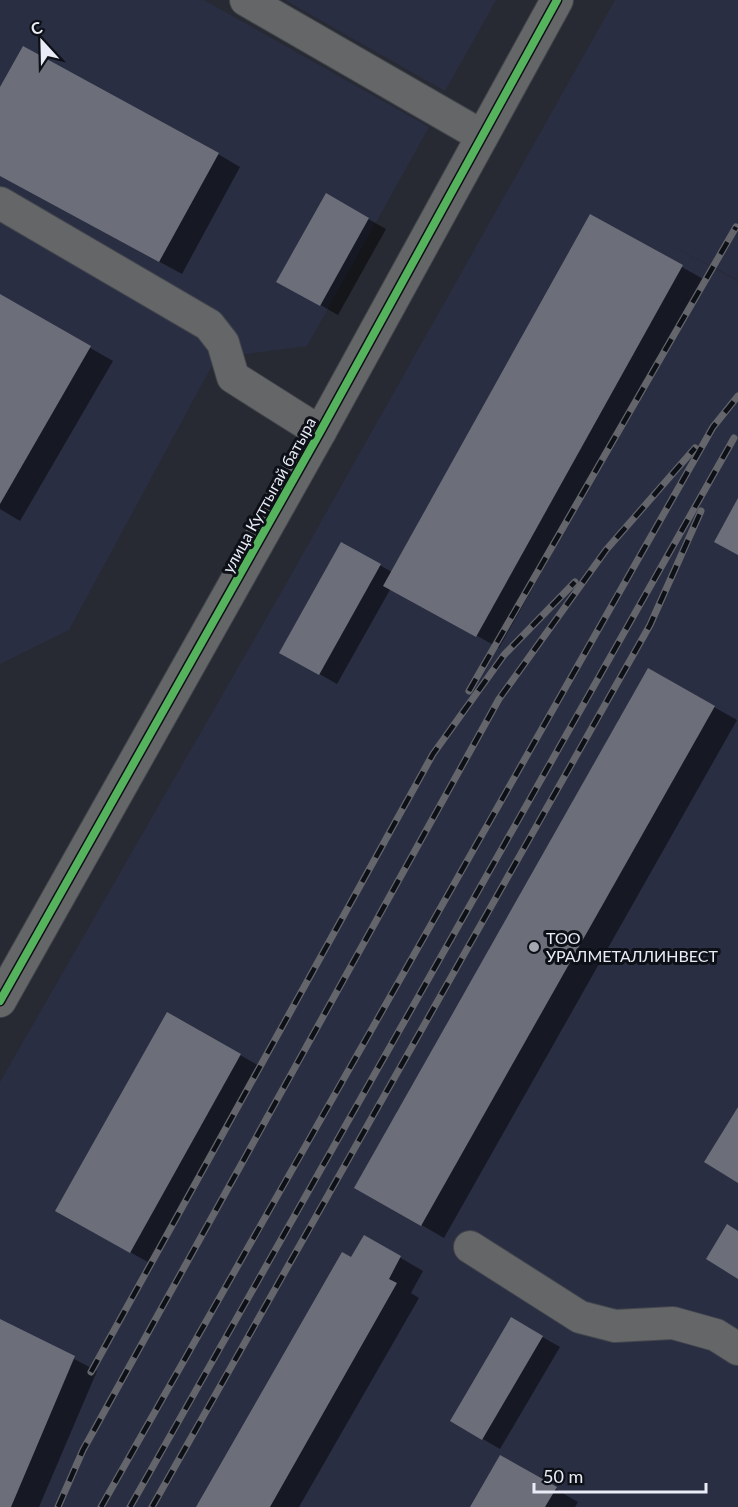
<svg xmlns="http://www.w3.org/2000/svg" width="738" height="1507" font-family="Lato,sans-serif">
	<rect width="100%" height="100%" fill="#272a32"/>
	<g fill="#2a2e42">
		<path d="M0 0H204L429 127 307 346 216 358 69 630 0 664Z"/>
		<path d="M285 0H496L445 91Z"/>
		<path d="M615 0H738V280L660 240 738 281V1507H0V1082L286 584Z"/>
	</g>
	<g fill="#0007">
		<path d="M0 90 218 154 240 167 182 274 0 175Z"/>
		<path d="M326 195 386 229 338 315 278 281Z"/>
		<path d="M591 216 705 280 499 648 391 588 337 684 281 652 342 544 392 572Z"/>
		<path d="M0 296 113 361 20 521 0 509Z"/>
		<path d="M648 670 737 720 444 1238 356 1187Z"/>
		<path d="M167 1014 263 1068 153 1265 57 1211Z"/>
		<path d="M365 1237 423 1271 411 1293 419 1298 299 1507H198Z"/>
		<path d="M511 1319 560 1347 500 1449 452 1421Z"/>
		<path d="M0 1320 97 1371 39 1507H0Z"/>
		<path d="M500 1457 578 1502 575 1507H472Z"/>
	</g>
	<g fill="#6c6f79">
		<path d="M23 46 219 153 159 262 0 176V87Z"/>
		<path d="M326 193 369 218 320 306 276 282Z"/>
		<path d="M590 214 683 265 476 637 383 586Z"/>
		<path d="M0 294 91 346 0 504Z"/>
		<path d="M738 498V555L714 542Z"/>
		<path d="M341 542 381 564 319 675 279 653Z"/>
		<path d="M648 668 715 706 421 1226 354 1188Z"/>
		<path d="M167 1012 241 1054 130 1253 55 1211Z"/>
		<path d="M738 1107V1183L704 1162Z"/>
		<path d="M727 1224 738 1231V1279L706 1259Z"/>
		<path d="M364 1235 401 1256 389 1279 397 1283 270 1507H196L342 1252 351 1257Z"/>
		<path d="M511 1317 543 1336 482 1440 450 1421Z"/>
		<path d="M0 1319 75 1356 11 1507H0Z"/>
		<path d="M500 1455 557 1487 545 1507H470Z"/>
	</g>
	<g fill="none" stroke-linecap="round" stroke-linejoin="round">
		<g stroke="#43464d" stroke-width="34">
			<g id="minor">
				<path d="M246 0 482 136"/>
				<path d="M0 203 209 325 223 343 233 377 320 432"/>
				<path d="M0 1001 320 432 557 0"/>
				<path d="M470 1247 580 1317 615 1326 673 1323 716 1335 738 1349"/>
			</g>
		</g>
		<use href="#minor" stroke="#646668" stroke-width="32"/>
		<g stroke="#64666b" stroke-width="7">
			<g id="rail">
				<path d="M469 691 736 227"/>
				<path d="M91 1372 433 754 504 655 575 582"/>
				<path d="M58 1507 83 1450 499 699 606 550 695 448"/>
				<path d="M101 1507 713 427 738 396"/>
				<path d="M130 1507 734 438"/>
				<path d="M152 1507 650 625 701 511"/>
			</g>
		</g>
		<use href="#rail" stroke="#0e1017" stroke-width="4.5" stroke-dasharray="14" stroke-linecap="butt"/>
		<g stroke="#0e1017" stroke-width="11">
			<path id="cycleway" d="M0 1001 320 432 557 0"/>
		</g>
		<use href="#cycleway" stroke="#56b35d" stroke-width="8"/>
	</g>
	<circle fill="#a5a8b1" stroke="#0e1017" stroke-width="2" cx="534" cy="947" r="6"/>
	<g text-anchor="middle" stroke-width="6" stroke-linejoin="round" paint-order="stroke">
		<g font-size="16" fill="#e9ecf6" stroke="#0e1017">
			<text transform="translate(269 495) rotate(-61)" y="6">улица Куттыгай батыра</text>
		</g>
		<g font-size="16" fill="#e9ecf6" stroke="#0e1017" text-anchor="start">
			<text x="546" y="944">ТОО<tspan x="546" dy="18">УРАЛМЕТАЛЛИНВЕСТ</tspan></text>
		</g>
	</g>
	<g transform="translate(42 42) rotate(338)" stroke="#0e1017" stroke-width="4.5" paint-order="stroke">
	<path d="M0-4.5L10 22L0 15L-10 22Z" fill="#e9ecf6"/>
	<text y="-9" font-size="16" font-weight="bold" text-anchor="middle" fill="#e9ecf6">С</text>
	</g>
	<path d="M534 1483v9h172v-9" fill="none" stroke="#e9ecf6" stroke-width="3"/>
	<text x="543" y="1483" font-size="18" fill="#e9ecf6" stroke="#0e1017" stroke-width="4.5" paint-order="stroke">50 m</text>
</svg>
